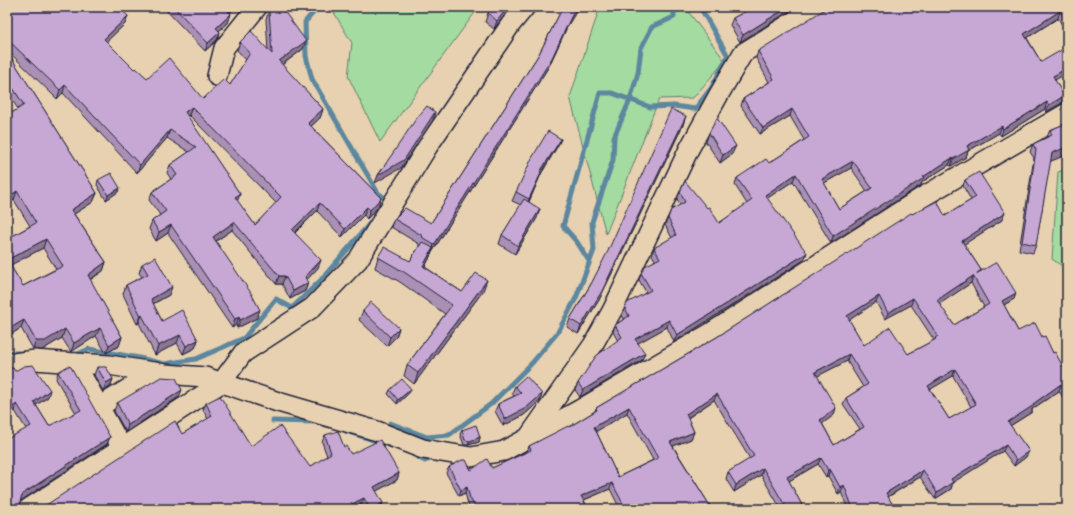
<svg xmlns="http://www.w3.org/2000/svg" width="1074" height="516" font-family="Itim,sans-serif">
	<rect width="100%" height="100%" fill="#e7d1b0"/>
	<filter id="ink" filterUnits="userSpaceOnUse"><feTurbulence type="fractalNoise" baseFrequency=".025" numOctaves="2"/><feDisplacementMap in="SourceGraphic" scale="8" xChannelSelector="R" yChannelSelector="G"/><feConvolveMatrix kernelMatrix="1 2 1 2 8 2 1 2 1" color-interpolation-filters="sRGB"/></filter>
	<g filter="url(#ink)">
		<g fill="#a3dba0" stroke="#627e6e">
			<path d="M344 7H479L380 142 348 76 352 43 333 11Z"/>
			<path d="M600 7H685L725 61 693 98 659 99 606 234 570 97Z"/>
			<path d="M1067 169V260L1062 266 1052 259 1058 172Z"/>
		</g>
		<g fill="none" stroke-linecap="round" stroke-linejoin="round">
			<g stroke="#5b879f" stroke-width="5">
				<path d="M318 7 305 22 306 56 312 79 378 193 386 199 385 204"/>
				<path d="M589 261 577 242 563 226 600 93H612L650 107 674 106 695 109 712 87 728 56 700 7"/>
				<path d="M7 353H30"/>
				<path d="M70 354H78L89 349 139 358 164 364 196 359 244 338 276 299 292 308 321 280 372 221"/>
				<path d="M273 421 316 422"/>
				<path d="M390 423 427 437 449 435 491 404 532 363 558 332 576 298 594 250 592 222 613 160 614 137 630 100 638 73 641 48 652 27 674 17V7"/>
				<path d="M346 431 392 446"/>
				<path d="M414 455 425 461 434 457"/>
			</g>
			<g stroke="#22223b" stroke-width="22">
				<g id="minor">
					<path d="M217 76 224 48 257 7"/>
					<path d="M75 363 122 448"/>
					<path d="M7 364 35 360 75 363 109 365 165 374 205 377 278 402 377 431 423 449 471 457 504 451 581 409 709 334 921 198 1067 113"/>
					<path d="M99 407 155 372"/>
					<path d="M530 435 593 345 613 309 689 149 718 96 743 53 817 7"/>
					<path d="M28 509 221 383 243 353 312 308 358 260 428 146 511 24 525 7"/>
				</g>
			</g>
			<use href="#minor" stroke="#e7d1b0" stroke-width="19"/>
		</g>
		<g fill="#ab90b6" stroke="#22223b" fill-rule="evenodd">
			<path d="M7 7 128 16 125 24 106 41 134 69 147 78 203 99 230 85 246 60 237 50 240 42 268 50 266 19 269 11 303 49 282 65 323 109 320 118 311 126 381 198 378 207 367 219 364 215 342 237 317 211 295 233 318 268 306 280 308 283 305 291 290 299 282 284H276L232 230 216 241 257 318 237 328 236 325 232 328 168 233 156 241 149 229 152 221 160 215 149 200 152 192 171 179 167 173 170 165 189 152 167 138 137 173 63 93 57 99 7 50ZM189 115 276 203 255 225 237 201 240 194 187 116Z"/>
			<path d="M163 7H236L230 13 228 23 219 31 217 40 205 51Z"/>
			<path d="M287 7H304L291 13Z"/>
			<path d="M511 7 494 29 485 22 488 13Z"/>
			<path d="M563 7H579L568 25 549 66 431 254 429 259 425 267 462 292 483 291 414 384 404 376 407 365 445 314 400 282 375 268 378 257 410 261 419 246V244L391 227 394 219 431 223 539 54Z"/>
			<path d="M754 7H796L740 42 730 25 733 18Z"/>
			<path d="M1067 7V34L1058 18 1027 38 1041 62 1055 80 1062 103 1046 112 1045 109 1001 136 999 133 968 151 966 157 951 166 949 165 922 182 921 185 831 243 793 181 767 198 804 260 674 342 667 327 638 343 642 360 580 397 575 390 578 383 618 341 613 332 615 325 624 319 622 315 625 308 646 292 639 280 641 273 655 260 652 255 654 248 672 238 665 225 668 218 680 205 677 199 680 192 719 223 747 204 735 185 737 178 769 163 804 140 790 116 760 134 741 106 743 99 769 82 756 58 758 51ZM851 168 867 191 839 209 824 183Z"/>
			<path d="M7 51 97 193 93 202 74 214 106 262 103 271 90 280 122 337 119 346 106 353 96 336 71 352 62 338 42 350 33 349 21 328 7 337V239L30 226 14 200 7 204V116L18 109 7 92ZM43 248 56 269 23 286 10 265Z"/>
			<path d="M1067 123V152L1066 155 1050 161 1036 245 1033 253 1019 250 1034 158 1030 152 1033 144 1047 137 1050 130Z"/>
			<path d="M683 125 599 300 578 334 567 327 570 319 591 284Z"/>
			<path d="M709 133 732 154 720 163 706 142Z"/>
			<path d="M561 139 557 147 541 174 529 202 537 218 515 254 499 244 502 235 521 205 512 201 516 192Z"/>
			<path d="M98 180 118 192 106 200 97 185Z"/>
			<path d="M965 180 1002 220 964 244 981 270 1016 293 1014 299 1004 305 1018 331 1042 337 1063 367 1067 368V404L1059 391 1032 409V412L1010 426 1029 451 1026 457 1014 466 1003 451 953 482 951 489 935 499 920 477 888 497 895 509H848L841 492 838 494 828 476 826 477 818 464 789 481 804 509H781L761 475 734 492 726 479 728 472 750 459 714 400 688 418 694 432 691 439 673 446 712 509H620L610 489 584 500 588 509H470L468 504 465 493 459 496 446 473 449 467 471 470 492 468 527 452 529 446 569 427 595 411 596 408 717 337 912 214 945 216 971 200 963 186ZM971 283 984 307 954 325 939 304ZM876 302 885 319 911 305 934 340 908 354 864 345 849 320ZM847 361 863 387 846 398 843 404 860 429 834 445 822 423 834 415 817 376ZM953 376 971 407 949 419 930 389ZM627 413 653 460 618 477 596 431Z"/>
			<path d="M142 264 169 295 153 304 162 321 198 340 195 348 183 354 177 343 155 355 139 323 137 324 123 294 126 285 142 277 139 273Z"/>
			<path d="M363 311 399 328 396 337 387 346 359 320Z"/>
			<path d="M97 367 113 379 110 387 103 391 94 375Z"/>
			<path d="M15 371 48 397 36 405 49 426 76 413 56 379 58 372 110 437 107 444 22 500 20 502 7 509 26 429 15 411Z"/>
			<path d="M515 386 542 394 540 401 524 415 503 426 495 411 498 404 514 396 512 393Z"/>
			<path d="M411 389 409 393 397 404 388 394 390 390Z"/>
			<path d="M179 397 126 432 114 411 117 403Z"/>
			<path d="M206 403 251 446 310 467 327 456 322 442 325 435 344 447 351 454 399 473 397 480 376 491 381 509H364L361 505 182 434 208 419 203 410Z"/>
			<path d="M1067 428V441L1064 435 1066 429Z"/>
			<path d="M462 430 480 437 479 442 468 445H464L460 434Z"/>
		</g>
		<g fill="#8b7694" stroke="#22223b">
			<path d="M230 7H236L224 18 227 10Z"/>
			<path d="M293 7H304L291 13Z"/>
			<path d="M508 7H511L494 29 497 21Z"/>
			<path d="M577 7H579L568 25 549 66 431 254 434 245Z"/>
			<path d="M788 7H796L740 42 743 35Z"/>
			<path d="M1060 11 1058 18 1022 41 1024 34Z"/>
			<path d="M231 14 228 23 213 36 216 28Z"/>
			<path d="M128 16 125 24 101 47 104 39Z"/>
			<path d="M220 32 217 40 205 51 208 43Z"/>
			<path d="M306 41 303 49 276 69 279 61Z"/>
			<path d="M1067 68V73L1050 83 1053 76Z"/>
			<path d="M65 85 63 93 57 99 60 90Z"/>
			<path d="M1064 96 1062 103 1046 112 1049 105Z"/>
			<path d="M1047 102 1045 109 1001 136 1003 129Z"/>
			<path d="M192 107 189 115 182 121 185 112Z"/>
			<path d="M323 109 320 118 306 131 308 123Z"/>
			<path d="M792 109 790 116 760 134 763 128Z"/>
			<path d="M435 112 433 120 401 168 375 183 378 175Z"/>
			<path d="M686 116 683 125 599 300 578 334 581 326Z"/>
			<path d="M1002 126 999 133 968 151 966 157 951 166 953 159 967 146Z"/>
			<path d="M170 130 167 138 137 173 140 165Z"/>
			<path d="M561 139 557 147 541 174 538 181 526 207 540 172Z"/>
			<path d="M1067 142V152L1066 155 1049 162 1052 153Z"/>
			<path d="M736 146 732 154 720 163 723 155Z"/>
			<path d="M952 158 949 165 922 182 921 185 831 243 833 236Z"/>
			<path d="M853 161 851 168 819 186 822 179Z"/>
			<path d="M796 174 793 181 762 202 765 195Z"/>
			<path d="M120 188 118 192 106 200 108 195Z"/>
			<path d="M17 191 14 200 7 204V198Z"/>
			<path d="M97 193 93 202 68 218 71 210Z"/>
			<path d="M240 194 237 202 235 197Z"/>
			<path d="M381 198 378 207 367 219 370 210Z"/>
			<path d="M320 203 317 211 289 238 292 230Z"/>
			<path d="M367 207 364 215 342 237 345 229Z"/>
			<path d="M540 209 537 218 515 254 518 246Z"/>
			<path d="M1005 213 1002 220 960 247 962 241Z"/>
			<path d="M234 222 232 230 210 245 213 237Z"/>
			<path d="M171 225 168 233 156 241 159 232Z"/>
			<path d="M46 239 43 248 7 267V260Z"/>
			<path d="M433 248 429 259 419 276 423 266Z"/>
			<path d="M807 253 804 260 674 342 677 335Z"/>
			<path d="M321 260 318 268 302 285 305 277Z"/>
			<path d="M106 262 103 271 84 283 88 275Z"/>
			<path d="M279 276H285L282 284H276Z"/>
			<path d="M973 276 971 283 935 307 937 300Z"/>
			<path d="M487 280 483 291 414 384 418 373Z"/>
			<path d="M308 283 305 291 290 299 293 291Z"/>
			<path d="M172 287 169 295 147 307 151 299Z"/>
			<path d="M1016 293 1014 299 1000 307 1002 301Z"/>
			<path d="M879 296 876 302 845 323 847 316Z"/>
			<path d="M913 298 911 305 885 319 888 313Z"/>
			<path d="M260 310 257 318 237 328 240 320Z"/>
			<path d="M142 315 139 323 137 324 141 316Z"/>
			<path d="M239 317 236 325 232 328 235 319Z"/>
			<path d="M24 320 21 328 7 337V330Z"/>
			<path d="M669 320 667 327 633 346 635 339Z"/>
			<path d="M100 328 96 336 71 352 74 343Z"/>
			<path d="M399 328 396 337 387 346 390 337Z"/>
			<path d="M65 329 62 338 42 350 33 349 36 341Z"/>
			<path d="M180 335 177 343 155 355 158 346Z"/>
			<path d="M122 337 119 346 106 353 109 345Z"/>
			<path d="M198 340 195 348 183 354 186 346Z"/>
			<path d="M645 353 642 360 580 397 583 390Z"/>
			<path d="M849 354 847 361 812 379 815 372Z"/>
			<path d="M955 369 953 376 926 392 928 386Z"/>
			<path d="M113 379 110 387 103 391 106 383Z"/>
			<path d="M1061 384 1059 391 1032 409V412L1005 429 1008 422Z"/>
			<path d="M411 389 409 393 397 404 398 400Z"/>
			<path d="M50 390 48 397 32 408 34 402Z"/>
			<path d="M182 390 179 397 126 432 128 425Z"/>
			<path d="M542 394 540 401 524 415 503 426 505 419Z"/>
			<path d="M717 394 714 400 684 420 686 414Z"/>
			<path d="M17 404 15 411 7 416V410Z"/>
			<path d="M629 407 627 413 592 434 594 427Z"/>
			<path d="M836 408 834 415 818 427 820 420Z"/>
			<path d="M694 432 691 439 668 448 670 442Z"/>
			<path d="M110 437 107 444 22 500 18 504 21 498 24 493Z"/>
			<path d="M480 437 479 442 468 445 470 441Z"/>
			<path d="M1006 445 1003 451 949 485 951 479Z"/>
			<path d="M1029 451 1026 457 1014 466 1016 460Z"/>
			<path d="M821 458 818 464 784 484 787 477Z"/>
			<path d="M763 468 761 475 734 492 736 485Z"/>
			<path d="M830 469 828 476 826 477 828 470Z"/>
			<path d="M923 470 920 477 884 499 886 493Z"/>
			<path d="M399 473 397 480 371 494 374 487Z"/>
			<path d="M953 482 951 489 935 499 937 493Z"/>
			<path d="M612 483 610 489 579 502 581 496Z"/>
			<path d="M844 485 841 492 838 494 840 487Z"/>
			<path d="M467 487 465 493 459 496 461 490Z"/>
			<path d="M364 498 361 505 353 509H342Z"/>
			<path d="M383 503 381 509H372Z"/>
		</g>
		<g fill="#c7a8d4" stroke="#22223b" fill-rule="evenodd">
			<path d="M7 7H119L128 16 104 39 134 69 136 68 147 78 169 58 203 99 224 79 230 85 250 53 240 42 251 31 272 54 269 11 274 7H281L306 41 279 61 323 109 308 123 381 198 370 210 367 207 345 229 320 203 292 230 321 260 305 277 308 283 293 291 285 276H279L234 222 213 237 251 293 260 310 240 320 239 317 235 319 171 225 159 232 152 221 166 211 152 192 177 175 170 165 196 147 170 130 140 165 65 85 60 90 7 39ZM192 107 281 197 255 225 235 197 240 194 185 112Z"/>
			<path d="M174 7H230L227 10 231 14 216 28 220 32 208 43Z"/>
			<path d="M493 7H508L497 21 488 13Z"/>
			<path d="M563 7H577L571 17 552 58 434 245 422 237 423 236 394 219 405 208 431 223 539 54Z"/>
			<path d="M754 7H788L743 35 733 18Z"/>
			<path d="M827 7H1067V22L1060 11 1024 34 1041 62 1067 47V68L1053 76 1064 96 1049 105 1047 102 1003 129 1002 126 967 146 969 150 953 159 952 158 923 177 924 178 833 236 796 174 765 195 807 253 677 335 669 320 635 339 645 353 583 390 578 383 596 356 622 337 615 325 629 316 625 308 627 303 651 290 641 273 645 266 660 258 654 248 676 235 668 218 671 210 685 202 680 192 685 181 707 208 709 207 719 223 752 200 737 178 766 159 769 163 809 137 792 109 763 128 743 99 774 79 758 51 825 9ZM853 161 872 188 839 209 822 179Z"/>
			<path d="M7 51 97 193 71 210 106 262 88 275 122 337 109 345 100 328 74 343 65 329 45 341H36L24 320 7 330V239L36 223 17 191 7 198V116L24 105 7 79ZM46 239 63 266 23 286 7 260Z"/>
			<path d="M427 106 435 112 404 160 378 175 416 119Z"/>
			<path d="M671 109 686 116 602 291 581 326 570 319 591 284 608 251Z"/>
			<path d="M717 118 736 146 723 155 709 133Z"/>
			<path d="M1067 123V147L1052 153 1036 245 1022 242 1036 150 1033 144 1052 135 1050 130Z"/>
			<path d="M548 131 561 139 540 172 541 173 529 199 516 192 532 158Z"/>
			<path d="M979 172 1005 213 962 241 981 270 976 274 997 262 1016 293 1002 301 1018 331 1035 323 1042 337 1045 336 1053 353 1055 352 1063 367 1065 365 1067 368V394L1061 384 1033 404 1034 405 1008 422 1029 451 1016 460 1006 445 951 479 953 482 937 493 923 470 886 493 895 509H876L874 507 870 509H853L844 485 840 487 830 469 828 470 821 458 787 477 804 509H787L763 468 736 485 728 472 754 456 717 394 686 414 694 432 670 442 712 509H626L612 483 581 496 588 509H476L470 498 467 487 461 490 449 467 462 460H466L471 470 487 459 492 468 531 450 529 446 568 426 569 427 597 410 596 408 717 337 911 213 912 214 937 201 945 216 976 197 965 180ZM973 276 989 304 954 325 937 300ZM879 296 888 313 913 298 938 336 935 338 936 339 908 354 890 327 864 345 847 316ZM849 354 868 384 846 398 864 427 834 445 820 420 836 408 815 372ZM955 369 976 404 949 419 928 386ZM629 407 658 458 618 477 594 427Z"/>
			<path d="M111 173 120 188 108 195 98 180Z"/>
			<path d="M524 199 540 209 518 246 502 235Z"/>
			<path d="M422 242 433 248 423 266 462 292 476 273 487 280 418 373 407 365 452 305 404 272 378 257 384 247 410 261Z"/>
			<path d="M155 257 172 287 151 299 162 321 182 310 198 340 186 346 180 335 158 346 142 315 141 316 126 285 148 274 142 264Z"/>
			<path d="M371 302 399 328 390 337 363 311Z"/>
			<path d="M33 365 50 390 34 402 49 426 81 410 58 372 68 366 71 367 110 437 24 493 21 498 20 503 22 509H7V439L31 426 17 404 7 410V369L9 368H13L15 371 24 366Z"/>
			<path d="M97 367H106L113 379 106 383Z"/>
			<path d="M526 376 542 394 526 408 505 419 498 404 521 393 515 386Z"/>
			<path d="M161 377 176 378 182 390 128 425 117 403Z"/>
			<path d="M402 379 411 389 398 400 390 390Z"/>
			<path d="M220 396 251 446 280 426 310 467 331 453 325 435 338 431 344 447 346 446 351 454 380 440 399 473 374 487 383 503 372 509H370L364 498 342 509H40L175 421 182 434 212 416 206 403Z"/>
			<path d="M476 425 480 437 470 441 465 440 462 430Z"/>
		</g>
	</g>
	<rect width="1074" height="516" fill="none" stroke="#e7d1b0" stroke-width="24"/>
	<rect x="12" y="12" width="1050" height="492" fill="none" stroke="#22223b" stroke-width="1.5" filter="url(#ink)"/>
</svg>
